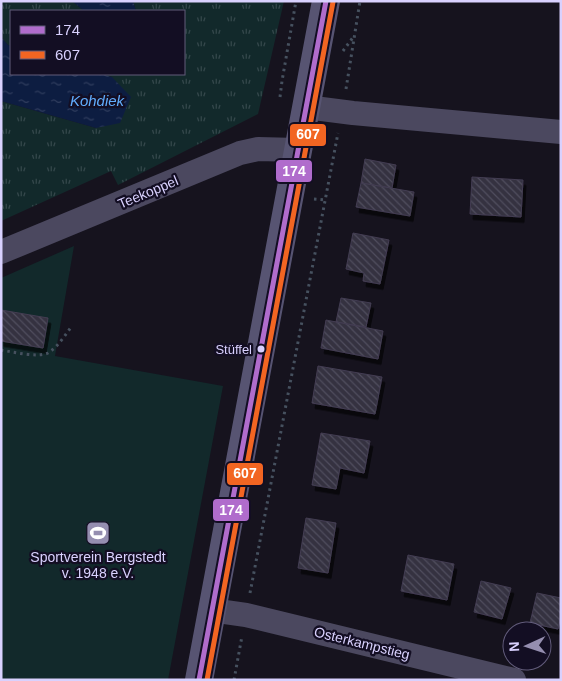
<svg xmlns="http://www.w3.org/2000/svg" width="562" height="681" font-family="Helvetica,sans-serif">
	<defs>
		<pattern id="park-tufts" width="24" height="20" patternUnits="userSpaceOnUse" patternTransform="scale(1.25)"><rect width="24" height="20" fill="#12292b"/><path d="M3 7l-1-3M5 7V3M7 7l1-3M15 17l-1-3M17 17v-4M19 17l1-3" fill="none" stroke="#34474b"/></pattern>
		<pattern id="water-ripples" width="26" height="14" patternUnits="userSpaceOnUse" patternTransform="scale(1.25)"><rect width="26" height="14" fill="#0d1d41"/><path d="M2 4q2-2 4 0t4 0M15 11q2-2 4 0t4 0" fill="none" stroke="#303d5e"/></pattern>
		<pattern id="building-back-hatch" width="6" height="6" patternUnits="userSpaceOnUse" patternTransform="scale(1.25)"><rect width="6" height="6" fill="#343141"/><path d="M-1 5l2 2M0 0l6 6M5-1l2 2" fill="none" stroke="#514e5e"/></pattern>
		<filter id="shadow"><feDropShadow dx="3" dy="5.5" stdDeviation="0" flood-color="#0009"/></filter>
	</defs>
	<rect width="100%" height="100%" fill="#16131e"/>
	<g fill="url(#park-tufts)">
		<path d="M1 1H72L84 11H11V46L8 45 1 37Z"/>
		<path d="M133 1H284L258 114 118 185 111 171 1 221V101L96 128 112 77 101 74H184V11H136Z"/>
	</g>
	<path fill="#12292b" d="M74 246 55 356 223 386 168 680H1V278Z"/>
	<g fill="url(#water-ripples)">
		<path d="M72 1H133L136 11H84Z"/>
		<path d="M1 37 8 45 11 46V74H101L112 77 131 97 120 123 96 128 1 101Z"/>
	</g>
	<g fill="url(#building-back-hatch)" stroke="#433d52" filter="url(#shadow)">
		<path d="M365 159 396 165 392 188 361 183Z"/>
		<path d="M472 177 523 180 521 217 470 214Z"/>
		<path d="M361 183 414 192 410 216 356 207Z"/>
		<path d="M353 233 389 240 380 284 363 281 364 273 346 269Z"/>
		<path d="M341 298 371 303 366 327 336 322Z"/>
		<path d="M1 310 48 318 43 348 1 341Z"/>
		<path d="M326 320 383 331 378 359 321 348Z"/>
		<path d="M318 366 382 377 375 414 312 403Z"/>
		<path d="M321 433 370 441 364 473 340 468 336 489 312 485Z"/>
		<path d="M306 518 336 523 328 573 298 568Z"/>
		<path d="M408 555 454 564 447 600 401 591Z"/>
		<path d="M481 581 511 588 502 619 474 612Z"/>
		<path d="M537 593 561 598V616L558 629 530 623Z"/>
	</g>
	<g fill="none" stroke-linecap="round" stroke-linejoin="round">
		<g stroke="#46515f" stroke-width="3" stroke-dasharray="2.5 4" stroke-linecap="butt">
			<path d="M343 51 354 36"/>
			<path d="M346 89 360 1"/>
			<path d="M280 97 282 81 296 1"/>
			<path d="M314 199 326 200"/>
			<path d="M1 350C13 352 38 358 48 353 58 347 65 335 72 326"/>
			<path d="M250 593 338 133"/>
			<path d="M234 680 242 636"/>
		</g>
		<g stroke="#4b485f" stroke-width="24">
			<path d="M306 107 353 113 561 132"/>
			<path d="M1 252 240 153 258 149 298 150"/>
			<path d="M211 610 246 615 514 680"/>
		</g>
		<path stroke="#575472" stroke-width="28" d="M199 680 326 1"/>
		<g stroke="#130e23" stroke-width="9">
			<path id="bus-1" d="M199 680 326 1"/>
		</g>
		<g stroke="#130e23" stroke-width="9">
			<path id="bus-2" d="M207 680 333 2"/>
		</g>
		<use href="#bus-1" stroke="#b06ccc" stroke-width="5"/>
		<use href="#bus-2" stroke="#f26522" stroke-width="5"/>
	</g>
	<defs>
		<g id="stadium-square" transform="scale(1.25)"><rect x="-9" y="-9" width="18" height="18" rx="4" fill="#958eb0" stroke="#130e23"/><path d="M0-5a6.5 5 0 1 0 0 10a6.5 5 0 1 0 0-10ZM-3.5-1.8h7v3.6h-7Z" fill="#fff"/></g>
	</defs>
	<g fill-rule="evenodd">
		<use href="#stadium-square" x="98" y="533"/>
	</g>
	<circle fill="#d9d1fe" stroke="#130e23" stroke-width="2" cx="261" cy="349" r="4.5"/>
	<g text-anchor="middle" stroke-width="4.5" stroke-linejoin="round" paint-order="stroke">
		<g font-size="13" fill="#d9d1fe" stroke="#130e23" text-anchor="end">
			<text x="252" y="354">Stüffel</text>
		</g>
		<g font-size="14" fill="#d9d1fe" stroke="#130e23">
			<text transform="translate(148 192) rotate(-23)" y="5">Teekoppel</text>
			<text transform="translate(362 643) rotate(14)" y="5">Osterkampstieg</text>
		</g>
		<g font-size="14" fill="#d9d1fe" stroke="#130e23">
			<text x="98" y="562">Sportverein Bergstedt<tspan x="98" dy="16">v. 1948 e.V.</tspan></text>
		</g>
		<g font-size="15" font-style="italic" fill="#61adfd" stroke="#130e23">
			<text x="97" y="106">Kohdiek</text>
		</g>
	</g>
	<g stroke="#130e23" stroke-width="2">
		<rect x="289" y="123" width="38" height="24" rx="5" fill="#f26522"/>
		<rect x="275" y="159" width="38" height="24" rx="5" fill="#b06ccc"/>
		<rect x="226" y="462" width="38" height="24" rx="5" fill="#f26522"/>
		<rect x="212" y="498" width="38" height="24" rx="5" fill="#b06ccc"/>
	</g>
	<g font-size="14" text-anchor="middle" font-weight="bold" fill="#fff">
		<text x="308" y="139">607</text>
		<text x="294" y="176">174</text>
		<text x="245" y="478">607</text>
		<text x="231" y="515">174</text>
	</g>
	<rect width="562" height="681" fill="none" stroke="#d9d1fe" stroke-width="5"/>
	<rect x="10" y="10" width="175" height="65" fill="#130e23" stroke="#625c7b"/>
	<rect x="20" y="26" width="25" height="8" fill="#b06ccc" stroke="#625c7b"/>
	<text x="55" y="35" font-size="15" fill="#d9d1fe">174</text>
	<rect x="20" y="51" width="25" height="8" fill="#f26522" stroke="#625c7b"/>
	<text x="55" y="60" font-size="15" fill="#d9d1fe">607</text>
	<g transform="translate(527 646) rotate(267)"><circle r="24" fill="#130e23" stroke="#625c7b"/>
	<path d="M0-4L9 19L0 12L-9 19Z" fill="#958eb0"/>
	<text y="-8" font-size="14" font-weight="bold" text-anchor="middle" fill="#d9d1fe">N</text>
	</g>
</svg>
